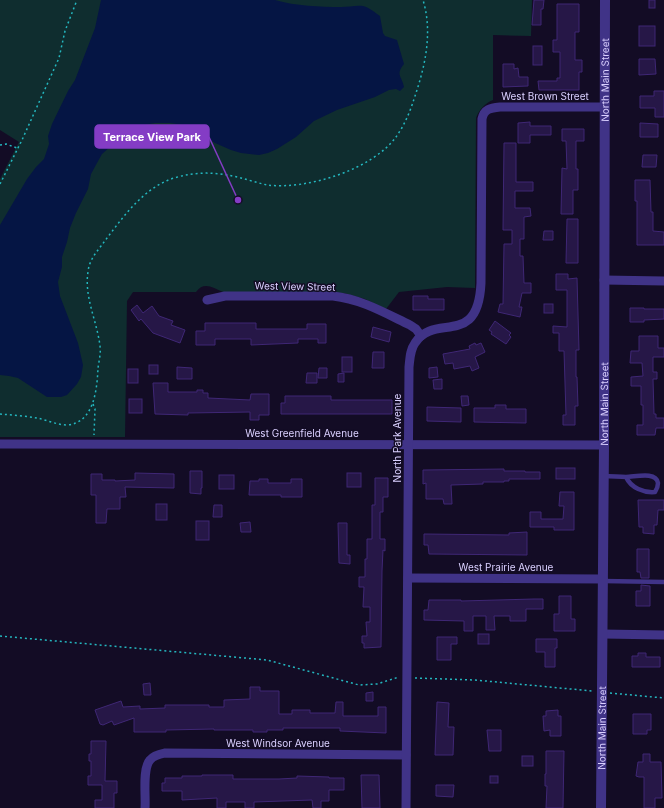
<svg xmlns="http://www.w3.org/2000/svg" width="664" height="808" font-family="Inter,sans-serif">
	<rect width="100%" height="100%" fill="#130c25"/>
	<path fill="#0f2d2f" d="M0 0H532L531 36 493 35V100C485 103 479 110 476 118L475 288 447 287 399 292 386 309 365 299 344 293 223 292C213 288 204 281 196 292H133L127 301 125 437H0V179L19 142 0 130Z"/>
	<path fill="#051544" d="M101 0H275C296 6 320 7 341 7 348 7 357 5 363 6 370 8 374 12 380 16L383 33 385 36 397 40 404 64C395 75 402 76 404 87L400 91 396 89 389 90 375 97 337 110 314 121 296 137 277 149 268 153 259 155 241 153 231 150 215 143 193 129 184 125 170 123H155L144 125 134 128 125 134 102 154 97 163 91 174 88 189 76 213 70 228 67 242 62 257V267L58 282 60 296 78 343 83 365 81 377 77 384 67 395 61 397H47L18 378 9 376 0 375V225L27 179 36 167 44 159 49 144 48 136 52 124 68 91 75 80 95 28Z"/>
	<g fill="#261747" stroke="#3f2775">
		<path d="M534 0H544L543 9H541V25H532Z"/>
		<rect x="649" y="0" width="6" height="8"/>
		<path d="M557 4H579V32H575V60H582V72H579V90H539L538 81H557V78H560V52H553V40H557Z"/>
		<rect x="639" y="26" width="16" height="20"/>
		<rect x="533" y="46" width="9" height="19"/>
		<path d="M639 59H655L656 74 639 75Z"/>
		<path d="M503 64H514V69L518 68 519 77H528V86L503 87Z"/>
		<path d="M654 91H664V117H655V108H640V96H654Z"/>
		<path d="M530 122V126H551V135H530V143H518V123Z"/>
		<path d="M640 123 658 124V137H640Z"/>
		<path d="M562 129H584V141H576V169H578V190H573V214H561L562 168 567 169 566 141H562Z"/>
		<path d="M504 143H516V182H533V191H515V208H530L531 216 524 217V239H520V256H523L524 283H531V293H522L519 307H522L520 317 498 312 500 304H503L504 244H512V230H503Z"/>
		<path d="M643 155H657L656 167H642Z"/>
		<path d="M635 180H650L651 212H653V231L664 232V245H637V201H635Z"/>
		<path d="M567 219H578V263H566Z"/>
		<path d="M544 231H553V240H543Z"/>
		<path d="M556 274H568V279L577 278 579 350H576V377H577L578 406H575V425H563V415H566L564 351H559V333H553V326L567 327V290H556Z"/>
		<path d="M413 296H428V299H444V310H413Z"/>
		<rect x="544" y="304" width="9" height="9"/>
		<path d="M137 305 143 313 152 306 159 316 173 321 171 325 185 330 180 343 153 333 141 319 139 321 131 310Z"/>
		<path d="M630 308H644V309H664V319L644 320V322H630Z"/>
		<path d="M495 321 511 333 509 335 511 337 506 344 491 334 492 332 489 330Z"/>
		<path d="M205 323H256V329H307V324H326V343H318V339H298V343L251 345V339H215V345H196V331H205Z"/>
		<path d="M373 327 391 332 389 342 371 337Z"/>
		<path d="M639 336H658V348H664V357H653V372H657V379H653L654 414H656V418H664V428H656L655 435H637V425H643V405H641V386H631V377L643 376 642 363H630L631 351H639Z"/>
		<path d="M475 343 476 345 481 343 485 352 475 357 479 368 472 371 470 366 454 369 453 363 445 364 443 354 470 349 469 346Z"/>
		<path d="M373 352H384V368H372Z"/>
		<rect x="342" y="357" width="10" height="15"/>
		<rect x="149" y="365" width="9" height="9"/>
		<path d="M177 367 192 368V379H177Z"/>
		<path d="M437 367 438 377 429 378V368Z"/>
		<path d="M319 368H327V378H318Z"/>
		<rect x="128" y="369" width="10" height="14"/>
		<path d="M307 373H317V383H306Z"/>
		<path d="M344 373V382H338V374Z"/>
		<path d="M442 379V389H434L433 380Z"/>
		<path d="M153 383H168V392H197V390H203V393H208V398L250 400 251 394H269V415H259V420H250V412L188 413V415L155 414Z"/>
		<path d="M285 396H331V400H392V414H281V403H285Z"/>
		<path d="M461 396H468L469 405 462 406Z"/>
		<rect x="129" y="399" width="13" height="14"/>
		<path d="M495 405H506V409H526V423L474 422V408H495Z"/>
		<path d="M427 407 461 408V422L427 421Z"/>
		<rect x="556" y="468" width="19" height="11"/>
		<path d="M504 469V471H525V472H540V479H509V481H504V482H483V484L451 485 452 504H444L443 499H426V483L423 484V470Z"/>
		<path d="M190 471H202V488H201V494L190 493Z"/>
		<path d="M135 473 174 474V488L125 487 126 497H120V509H107L106 523H96V495H91V474H102V480H115V481L135 480Z"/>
		<rect x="347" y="473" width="14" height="14"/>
		<rect x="219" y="475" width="15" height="14"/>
		<path d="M375 478H388V497H383V512H380V539H385V551L383 550 382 571 381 647 364 648V643H362V636H367L366 622H370V607H363L364 587H359V577H365V559H367V539H372V505H375Z"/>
		<path d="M259 479H268V483H291V479H302V497H281V495H249L250 481H259Z"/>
		<path d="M560 492H574V530H554V527H530V512H541V519H563L564 506H559Z"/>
		<path d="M638 500H664V510H658L657 525H654V534L643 533V527H639Z"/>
		<rect x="156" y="504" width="11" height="16"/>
		<path d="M214 505H222V517H213Z"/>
		<rect x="196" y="521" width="13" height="19"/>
		<path d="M250 522 251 532H241L240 523Z"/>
		<path d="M338 523H347V555H350V564L339 563Z"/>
		<path d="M527 532V555L429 554 428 545H424V534L509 535V533Z"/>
		<path d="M637 549H649V578H641L640 572H637Z"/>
		<path d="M641 585 650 586V606H636V591H641Z"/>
		<path d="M559 596H571V619H575V631H554V614H559Z"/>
		<path d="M534 599H543V609H526V621H510V616H494L495 630H486V616H473V631H464V621L424 620V610H428L429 600H461V601Z"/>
		<rect x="478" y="634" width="11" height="10"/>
		<path d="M437 637H457V644H451V660H437Z"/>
		<path d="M536 639H557V648H555V667H545V652H536Z"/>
		<path d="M638 653H646V657H660V667H632V656H638Z"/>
		<path d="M150 683 151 695H144L143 684Z"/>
		<path d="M250 687H260V691H279V714H292V710H310V713H335L336 702H343V716H378V707H386V733L340 731V728H283V730H267V732H253V730H214V729L166 730V732H134V718L114 725 112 721 103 725 100 724 95 710 121 701 123 707 140 706V709L165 708V705H209V707H224V700L250 699Z"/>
		<path d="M373 692V701H366V693Z"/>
		<path d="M437 702 449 703 448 727H454L453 755H435Z"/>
		<path d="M558 710V716H561V736H550V730L544 731 543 716H546V711Z"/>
		<path d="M633 714H651V730H647V734H633Z"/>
		<path d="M487 730H501V751H489Z"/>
		<path d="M91 741H106L105 781H117V793H114V808H95V800H102V785H88V776H91V761H89V754H91Z"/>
		<path d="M546 751H564L563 808H546L547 786H545V774H546Z"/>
		<path d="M643 754H650V762H661L662 798H655V808H644V777H639L636 776 638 762H643Z"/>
		<rect x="522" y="756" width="11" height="10"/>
		<path d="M202 775H233V779H279L297 778V776L329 777V778H344V790H329V801H321V808H313L312 800 254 802V808H245V802H226V808H217V798L182 800V791H162V783H165V778H182V776H202Z"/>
		<path d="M361 775H379L380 808H362Z"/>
		<rect x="490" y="776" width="8" height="7"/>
		<path d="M436 785H454L453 797 436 796Z"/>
	</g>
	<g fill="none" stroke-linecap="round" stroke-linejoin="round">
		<g stroke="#24b7bf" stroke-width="1.5" stroke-dasharray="2 3" stroke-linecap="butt">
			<path d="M0 145 6 144 17 148"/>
			<path d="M0 184 22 140 59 58 65 31 77 0"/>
			<path d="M93 404 95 409 94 435"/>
			<path d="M0 414C12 415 25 416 37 418 47 420 57 425 67 425 94 423 97 390 98 368 99 361 101 353 100 346 97 321 84 297 88 272 89 261 95 254 101 246 121 220 142 188 174 178 197 171 218 172 241 178 249 180 258 183 267 185 306 190 372 170 396 137 404 126 410 112 414 99 425 67 433 33 423 0"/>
			<path d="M0 636 267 660 359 685 377 684 399 677"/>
			<path d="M415 678 475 680 592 691"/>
			<path d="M610 693 664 698"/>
		</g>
		<g stroke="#403387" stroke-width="4.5">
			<path d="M604 476C612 476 619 477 626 477 635 477 656 471 658 483 658 486 657 489 655 492 644 493 631 488 626 477"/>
			<path d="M603 581 664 582"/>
		</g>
		<g stroke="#403387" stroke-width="9">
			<path d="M604 280 664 281"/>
			<path d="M207 300 225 296H333C361 299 385 313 410 325L416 329 421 336"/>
			<path d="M0 444 604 445"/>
			<path d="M408 578 603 579"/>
			<path d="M603 634 664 635"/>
			<path d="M145 808C146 796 142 769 150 760 154 755 160 754 165 753L406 755"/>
			<path d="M406 808 409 367C410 358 410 350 415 343 435 312 478 349 481 283L482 119C484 109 490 108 500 107H604"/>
		</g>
		<path stroke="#403387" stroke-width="10" id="s1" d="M601 808 604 445 605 0"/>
	</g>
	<g text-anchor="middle" stroke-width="3" stroke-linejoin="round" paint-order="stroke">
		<g font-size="10" fill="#dad0ff" stroke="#130c25">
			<text dy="4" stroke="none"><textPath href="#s1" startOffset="728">North Main Street</textPath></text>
			<text x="545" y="100">West Brown Street</text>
			<text transform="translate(295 286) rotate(1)" y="4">West View Street</text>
			<text dy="4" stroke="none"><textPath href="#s1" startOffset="404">North Main Street</textPath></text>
			<text x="302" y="437">West Greenfield Avenue</text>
			<text transform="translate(397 438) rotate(-90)" y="4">North Park Avenue</text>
			<text x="506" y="571">West Prairie Avenue</text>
			<text dy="4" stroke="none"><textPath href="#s1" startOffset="80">North Main Street</textPath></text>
			<text x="278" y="747">West Windsor Avenue</text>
		</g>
	</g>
	<path fill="none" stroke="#843cc5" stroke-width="1.5" d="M238 200L209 137"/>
	<circle fill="#843cc5" stroke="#130c25" stroke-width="1.5" cx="238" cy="200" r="4"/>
	<rect fill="#843cc5" stroke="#843cc5" stroke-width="1.5" x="95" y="125" width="114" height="23" rx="4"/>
	<g font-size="11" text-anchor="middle" font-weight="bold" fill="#fff">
		<text x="152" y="141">Terrace View Park</text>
	</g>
</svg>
